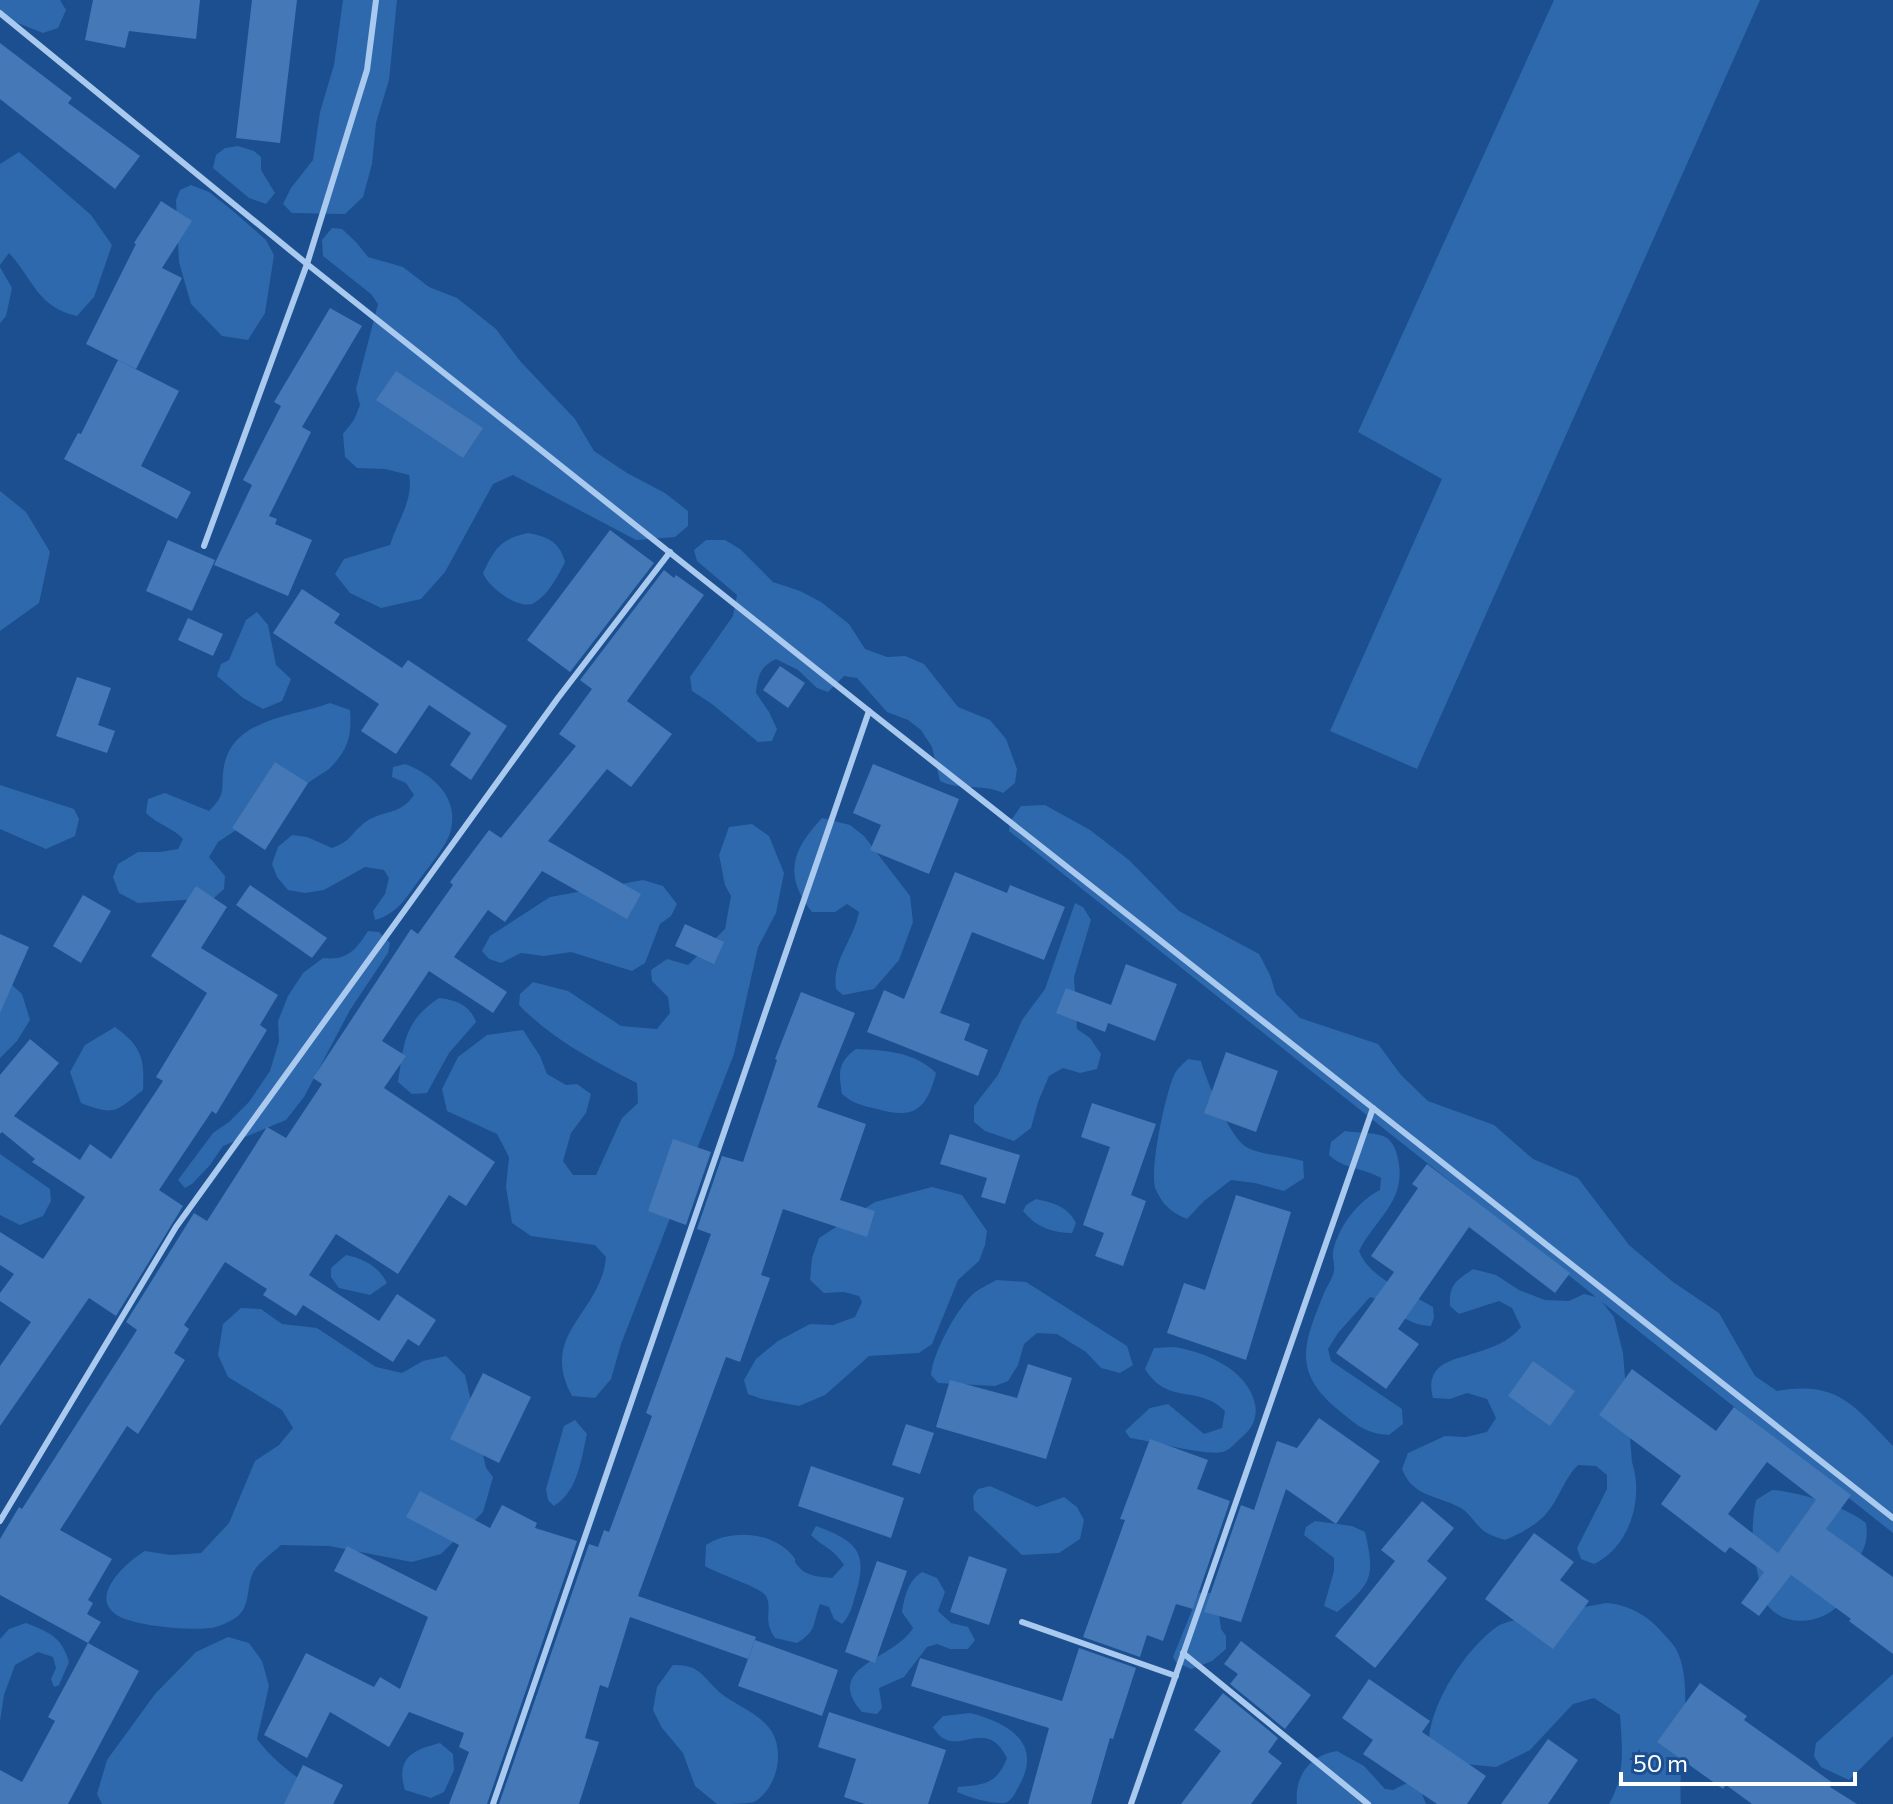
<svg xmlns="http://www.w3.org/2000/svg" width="1893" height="1804" font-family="Commissioner,sans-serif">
	<rect width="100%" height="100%" fill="#1b4f8f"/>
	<g fill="#2e69ad">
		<path d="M0 0H60L66 10 58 28 43 33 0 16Z"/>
		<path d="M343 0H397L389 80 376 123 372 164 363 197 345 214 292 213 283 204 291 188 313 160 320 112 334 65Z"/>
		<path d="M1554 0H1760L1417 769 1330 731 1442 479 1358 432Z"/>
		<path d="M238 146 254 151 261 157V170L275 193 266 204 249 198 213 168 216 155 225 148Z"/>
		<path d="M19 152 91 215 112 245 94 297 77 316C38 308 33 279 9 253L0 265V164Z"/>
		<path d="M191 185 209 192 233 211 266 240 274 255 265 313 248 340 222 336 191 304 179 262 176 200 180 190Z"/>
		<path d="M332 228 342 229 356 242 368 257 403 267 429 287 457 298 496 329 520 361 575 419 594 451 627 473 665 493 688 511V526L675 537 636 540 513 475 493 484 445 572 421 599 381 608 350 593 335 574 344 559 390 545C398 520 414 499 409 475L385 469 357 468 345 457 343 434 354 420 360 405 356 389 378 304 371 294 323 256 322 240Z"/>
		<path d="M0 267 12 288 6 316 0 323Z"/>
		<path d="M0 491 26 512 50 552 39 603 0 631Z"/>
		<path d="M528 533C548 537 559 541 565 562 558 576 548 595 534 603 519 611 488 587 483 573 495 548 500 539 528 533Z"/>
		<path d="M706 540H725L740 549 773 582 800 591 821 602 849 624 865 649 887 657 905 656 924 664 958 707 990 720 1006 739 1017 769 1015 783 1003 793C981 783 960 791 940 781L932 747 921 730 908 720 887 712 857 678 844 676 828 692 817 688 798 670 776 659C760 667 758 675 756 693L769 712 777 729 772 741 758 742 712 704 692 691 690 677 733 616 737 595 697 561 694 550Z"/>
		<path d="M257 612 268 625 276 665 291 679 282 701 263 709 243 698 217 676 221 664 229 660 246 620Z"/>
		<path d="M330 703 350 710C352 737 348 750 329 769L218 842 209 857 225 876 224 889 214 898 138 903 119 893 113 877 118 864 138 852H160L178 849 183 839C172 827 158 825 146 813L148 799 165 793 209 811C228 793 220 788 224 766 233 718 293 717 330 703Z"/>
		<path d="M405 764C433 774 461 799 450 833 446 846 428 868 419 880 407 897 397 914 375 920L373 911 385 894 389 878 384 870 365 867 324 890 305 893 288 890 277 877 272 864 278 847 292 835 307 837 332 848C353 840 348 836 363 824 381 809 399 817 414 795L406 783 392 777 393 767Z"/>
		<path d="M0 785 74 809 79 819 75 836 46 849 0 829Z"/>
		<path d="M1045 805 1090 830 1129 860 1179 911 1259 954 1270 975 1276 994 1300 1018 1378 1044 1401 1075 1428 1101 1494 1125 1533 1159 1578 1178 1629 1245 1673 1282 1719 1313 1755 1376 1777 1391C1838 1380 1854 1406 1893 1446V1533L1602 1302 1614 1317 1623 1353 1632 1462C1644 1498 1630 1547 1594 1564L1581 1559 1577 1548 1607 1489V1475L1596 1466 1578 1465C1563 1480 1559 1500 1545 1515 1535 1526 1519 1534 1505 1540 1499 1538 1492 1536 1487 1533 1476 1527 1471 1513 1459 1507 1436 1495 1413 1497 1402 1469L1408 1453 1445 1436 1466 1437 1487 1432 1496 1418 1487 1399 1467 1393 1450 1399 1433 1398C1423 1360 1458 1360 1484 1350 1499 1345 1511 1339 1521 1327L1512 1308 1499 1301 1459 1314 1450 1306C1449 1284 1456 1281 1473 1269L1496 1275 1519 1290 1545 1300 1569 1301 1584 1294 1596 1297 1009 831 1010 822 1021 806Z"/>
		<path d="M822 818 850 825 864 836 910 896 913 922 899 960 874 989 843 995 836 989C832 959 853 942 859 912L847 904 835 912H812C783 875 792 850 822 818Z"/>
		<path d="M752 824 769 836 784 873 776 913 758 947 734 1054 621 1344 611 1379 595 1398 572 1396C538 1333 601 1314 606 1257L595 1245 531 1236 512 1223 506 1187 509 1157 497 1134 447 1111 442 1089 458 1057 487 1035 523 1030 540 1056 547 1074 566 1085 577 1084 591 1094 586 1113 571 1133 563 1161 573 1175H596L622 1118 638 1103 637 1083C595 1062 552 1039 519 1005L520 994 533 982 568 991 621 1026 657 1029 670 1013 668 997 652 981 651 970 667 959 688 965 725 929 731 896 725 885 719 855 729 827Z"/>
		<path d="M643 880 663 886 677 904 671 916 660 924 645 963 632 971 571 952 544 956 521 953 501 963 489 959 482 951 490 936 550 897Z"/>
		<path d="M1075 903 1083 907 1091 920 1074 977 1077 1029 1090 1038 1101 1054 1097 1069 1080 1073 1063 1068 1049 1076 1038 1102 1031 1128 1014 1141 985 1131 974 1122V1106L998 1075 1022 1020 1045 989Z"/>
		<path d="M368 931 379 932 390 943 388 953 350 1010 304 1097 286 1120 223 1146 210 1165 192 1184 185 1188 178 1180 213 1133 229 1122 249 1102 270 1071 279 1041 278 1021 288 996 303 973 323 958C347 961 356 950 368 931Z"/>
		<path d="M0 974 22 994 30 1020 17 1041 0 1058Z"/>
		<path d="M439 998C456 1000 470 1005 476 1022L449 1053 427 1093 412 1094 398 1082C404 1043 404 1021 439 998Z"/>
		<path d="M115 1027C141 1046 145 1058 143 1090 115 1112 115 1116 81 1103L70 1072 85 1045Z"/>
		<path d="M856 1049C885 1050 915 1052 936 1073 927 1109 914 1120 877 1109 863 1106 852 1103 842 1094 839 1072 837 1063 856 1049Z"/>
		<path d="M1188 1059 1201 1061C1206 1080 1230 1139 1248 1148 1263 1155 1286 1156 1303 1161L1304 1178 1284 1191 1255 1183 1231 1180 1204 1201 1187 1219C1173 1213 1163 1206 1156 1190 1148 1174 1166 1090 1175 1073 1178 1068 1184 1063 1188 1059Z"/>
		<path d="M1345 1131C1357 1133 1371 1132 1383 1136 1391 1139 1395 1147 1397 1155 1409 1200 1377 1216 1359 1251 1369 1278 1409 1293 1433 1307L1434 1317 1431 1326C1398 1324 1395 1304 1370 1297L1338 1333 1328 1349 1331 1361 1402 1409 1403 1424 1389 1435C1363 1433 1356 1424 1336 1408 1291 1370 1305 1341 1324 1293 1327 1286 1333 1278 1334 1270 1335 1264 1332 1258 1333 1252 1338 1227 1358 1201 1380 1190L1381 1178C1364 1168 1343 1169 1329 1155L1331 1142Z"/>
		<path d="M0 1154 50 1189 51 1201 43 1216 20 1225 0 1215Z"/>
		<path d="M932 1187 962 1195 987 1231 985 1245 979 1261 958 1280 932 1344 919 1353 869 1356 825 1395 799 1406 762 1399 748 1394 744 1380 756 1359 778 1341 810 1324 833 1325 855 1317 862 1302 859 1296 844 1292 824 1293 810 1280 812 1258 819 1238 875 1202Z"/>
		<path d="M1036 1199C1054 1203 1067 1206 1076 1223L1072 1233C1052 1233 1036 1227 1023 1211L1026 1205Z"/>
		<path d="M346 1255C364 1259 378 1266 387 1283L370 1295 339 1288 331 1277V1268Z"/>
		<path d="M996 1280 1026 1282 1127 1346 1133 1365 1120 1373 1101 1368 1086 1352 1057 1334 1037 1333 1024 1344 1018 1365 1008 1381 995 1386 938 1383 931 1375C933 1353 954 1314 970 1297 976 1290 988 1285 996 1280Z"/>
		<path d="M241 1308 261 1309 282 1324 317 1328 376 1367 402 1373 423 1361 446 1356 465 1375 486 1468 493 1477 483 1512 441 1554 412 1562 329 1546 281 1545C273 1553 260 1561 254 1571 246 1584 251 1605 238 1616 232 1621 217 1628 210 1628 190 1631 129 1626 114 1613 90 1594 129 1560 145 1551L170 1555 201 1553 229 1523 255 1461 279 1445 293 1428 282 1410 228 1377 218 1355 223 1324Z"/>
		<path d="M1174 1347C1206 1352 1248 1370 1255 1404 1258 1417 1252 1429 1242 1437 1236 1442 1230 1450 1223 1452 1205 1456 1151 1441 1130 1438L1125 1431 1150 1408 1168 1404 1204 1434 1222 1428 1225 1411C1198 1384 1168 1406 1145 1369L1154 1348Z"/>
		<path d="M575 1420 587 1434C581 1460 578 1491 554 1506L548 1500 546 1489 564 1426Z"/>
		<path d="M990 1486 1037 1507 1064 1497 1077 1507 1084 1520 1080 1539 1059 1553 1022 1555 974 1510 973 1496 978 1489Z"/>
		<path d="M1772 1490C1799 1492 1844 1506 1866 1523 1869 1543 1863 1550 1854 1568 1851 1576 1851 1585 1848 1592 1833 1625 1780 1633 1763 1598 1761 1593 1760 1585 1759 1580 1753 1552 1750 1529 1756 1500Z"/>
		<path d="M1315 1521 1352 1526 1365 1532C1375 1576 1373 1583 1337 1612L1324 1606 1334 1571V1558L1304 1535 1306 1527Z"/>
		<path d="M816 1526C857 1541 869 1552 855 1596 852 1607 850 1616 842 1624L834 1619 829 1607 820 1604C812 1624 818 1630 797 1643L775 1638C762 1620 773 1610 766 1596 762 1588 718 1574 705 1566L706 1545C730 1529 771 1531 792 1555 800 1564 790 1556 798 1566 805 1576 820 1577 832 1578L844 1565C832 1547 824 1548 811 1535Z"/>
		<path d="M922 1572 937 1578 945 1592 938 1611 951 1623 968 1627 975 1640 968 1649H950L937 1644 927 1647 904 1677 879 1688 882 1708 877 1714 862 1712C822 1666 894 1660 913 1628L902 1612C905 1595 908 1581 922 1572Z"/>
		<path d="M1199 1593H1216L1221 1629 1226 1636V1649L1212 1661 1191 1669 1176 1662 1173 1657Z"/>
		<path d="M1606 1603C1626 1604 1647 1615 1660 1630 1665 1636 1672 1642 1676 1649 1696 1685 1677 1760 1681 1804H1609C1626 1775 1622 1747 1620 1715L1594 1698 1573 1704 1530 1750 1496 1767 1435 1761C1433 1754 1428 1746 1429 1738 1432 1701 1467 1647 1498 1626 1510 1618 1586 1607 1606 1603Z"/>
		<path d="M26 1623C49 1632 62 1637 69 1662L59 1685 54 1687 51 1679 56 1668 53 1657 38 1652 15 1665 4 1695 0 1721V1639L9 1629Z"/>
		<path d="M228 1637 249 1643 262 1661 269 1686 257 1739C278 1767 307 1784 335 1804H102L97 1794 107 1760 155 1694 196 1652Z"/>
		<path d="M673 1665C702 1664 703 1679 723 1695 738 1706 762 1715 772 1732 785 1754 776 1790 754 1802 745 1804 728 1804 717 1804L695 1786 683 1753 662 1728 653 1710 657 1687Z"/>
		<path d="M1893 1674V1736L1849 1780 1821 1767 1814 1756 1816 1743Z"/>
		<path d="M970 1713C1006 1722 1043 1742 1020 1784 1016 1791 1013 1800 1005 1803 992 1804 970 1798 957 1792L958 1787C984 1785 997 1784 1007 1758 984 1712 955 1764 933 1727L943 1716Z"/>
		<path d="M440 1743 453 1754 454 1770 444 1792 431 1798 405 1790C395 1758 413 1750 440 1743Z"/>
		<path d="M1337 1751 1364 1766 1385 1789 1393 1790 1407 1783 1420 1789 1426 1804H1297C1294 1776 1310 1755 1337 1751Z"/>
	</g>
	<g fill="#4478b7" fill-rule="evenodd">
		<path d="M93 0H200L196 39 129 31 125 48 85 40Z"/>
		<path d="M252 0H297L280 143 236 138Z"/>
		<path d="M0 43 72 98 68 103 140 156 115 189 0 99Z"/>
		<path d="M161 201 192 221 162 268 182 278 136 369 86 344 136 244 134 243Z"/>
		<path d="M330 308 362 326 302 427 311 432 269 516 277 519 275 524 312 540 288 596 214 565 252 485 243 480 281 406 274 402Z"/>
		<path d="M118 360 179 391 141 466 191 492 177 519 64 459 78 433 81 434Z"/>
		<path d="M396 371 483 428 463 458 376 400Z"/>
		<path d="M610 530 654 563 570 672 527 640Z"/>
		<path d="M168 540 215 560 192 611 146 591Z"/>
		<path d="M664 570 674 578 676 575 704 595 627 701 672 734 631 787 607 769 548 841 641 894 627 919 542 871 505 922 488 910 454 957 507 992 493 1013 429 971 382 1041 406 1056 384 1088 495 1162 466 1206 449 1195 398 1274 336 1234 309 1275 379 1321 397 1294 436 1320 419 1346 408 1339 393 1362 303 1305 296 1316 263 1295 267 1289 225 1262 184 1325 189 1329 174 1353 185 1360 138 1434 127 1426 60 1530 112 1559 88 1600 93 1603 87 1614 101 1622 88 1643 139 1671 68 1804H0V1770L22 1782 55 1721 48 1717 88 1643 0 1595V1539L19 1507 22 1509 137 1330 126 1322 194 1213 207 1221 267 1127 286 1138 322 1084 313 1078 411 929 418 934 453 885 450 882 489 830 501 838 576 746 559 734 592 689 580 680Z"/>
		<path d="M302 589 340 614 334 623 402 668 408 660 507 726 471 780 450 765 471 733 429 705 396 754 361 731 379 704 273 633Z"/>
		<path d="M188 618 223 634 213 656 178 640Z"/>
		<path d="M780 666 805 683 788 708 763 690Z"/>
		<path d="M77 677 111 688 98 725 115 731 107 753 56 736Z"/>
		<path d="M275 762 308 783 265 850 232 828Z"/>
		<path d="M873 764 959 799 929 874 870 850 881 825 853 813Z"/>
		<path d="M955 872 1007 893 1010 885 1065 907 1044 960 972 932 940 1013 970 1024 964 1040 988 1050 978 1076 867 1032 884 990 904 999Z"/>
		<path d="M250 885 327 938 312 958 236 905Z"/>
		<path d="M196 886 227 907 201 948 278 995 260 1025 267 1030 216 1114 212 1111 159 1190 183 1206 116 1316 89 1298 0 1426V1366L31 1322 0 1301V1293L14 1274 0 1265V1232L43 1259 85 1197 32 1162 35 1159 2 1132 0 1134V1075L30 1039 59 1063 14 1116 80 1160 90 1144 111 1159 163 1081 156 1077 207 993 151 956Z"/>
		<path d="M83 895 111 911 81 963 53 946Z"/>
		<path d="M685 924 724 942 714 964 675 946Z"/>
		<path d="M0 934 29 947 0 1013Z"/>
		<path d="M1126 964 1177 984 1155 1041 1108 1023 1105 1032 1056 1013 1066 988 1111 1005Z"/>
		<path d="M801 992 855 1013 817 1107 866 1124 840 1200 875 1211 867 1237 783 1209 761 1275 770 1278 740 1362 726 1357 638 1596 756 1637 748 1659 630 1617 608 1688 600 1685 585 1738 599 1742 579 1804H499L589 1544 598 1547 604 1530 609 1532 652 1416 646 1413 711 1234 697 1229 722 1156 743 1162 777 1060 775 1059Z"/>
		<path d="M1226 1052 1278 1071 1256 1132 1204 1113Z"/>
		<path d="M1092 1103 1156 1124 1131 1195 1146 1201 1123 1266 1095 1256 1104 1233 1083 1225 1110 1147 1081 1137Z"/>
		<path d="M950 1134 1020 1155 1005 1204 981 1197 987 1178 940 1164Z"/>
		<path d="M673 1139 711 1152 686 1225 648 1211Z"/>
		<path d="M1427 1164 1570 1273 1555 1293 1469 1227 1398 1329 1419 1344 1386 1389 1336 1353 1394 1272 1371 1256 1418 1188 1412 1184Z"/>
		<path d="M1236 1195 1291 1212 1246 1360 1167 1333 1184 1283 1205 1290Z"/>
		<path d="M1533 1361 1575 1391 1550 1426 1508 1396Z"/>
		<path d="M1028 1364 1072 1378 1046 1459 936 1427 950 1380 1017 1398Z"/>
		<path d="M1632 1369 1716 1431 1734 1407 1851 1495 1826 1529 1893 1577V1654L1849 1621 1851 1619 1791 1575 1759 1616 1741 1603 1764 1572 1730 1547 1725 1553 1661 1504 1681 1476 1599 1415ZM1767 1462 1816 1500 1778 1553 1728 1514Z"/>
		<path d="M483 1373 531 1397 499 1463 450 1439Z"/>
		<path d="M1319 1418 1380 1461 1336 1524 1286 1489 1241 1622 1204 1612 1241 1505 1254 1510 1277 1441 1297 1448Z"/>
		<path d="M906 1424 934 1433 920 1474 892 1465Z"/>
		<path d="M1150 1439 1208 1460 1197 1489 1230 1501 1193 1609 1176 1604 1163 1641 1147 1635 1140 1657 1083 1637 1125 1520 1120 1519Z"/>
		<path d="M811 1466 904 1498 891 1538 798 1506Z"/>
		<path d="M420 1491 490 1528 502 1505 537 1523 535 1528 577 1541 487 1804H449L469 1752 459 1747 464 1733 409 1712 389 1747 330 1712 307 1758 264 1735 306 1653 374 1687 380 1677 400 1689 428 1617 334 1571 347 1546 436 1591 459 1545 406 1517Z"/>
		<path d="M1422 1501 1454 1528 1427 1561 1447 1578 1375 1668 1335 1636 1395 1561 1381 1550Z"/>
		<path d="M1534 1533 1574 1562 1560 1580 1589 1601 1553 1649 1485 1599Z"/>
		<path d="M969 1556 1007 1569 989 1625 950 1612Z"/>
		<path d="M877 1561 907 1571 875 1663 845 1652Z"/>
		<path d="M755 1640 838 1670 822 1716 738 1686Z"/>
		<path d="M1241 1641 1311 1695 1285 1729 1230 1684 1238 1674 1224 1664Z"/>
		<path d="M1079 1648 1136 1668 1113 1739 1110 1738 1091 1804H1028L1049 1728 911 1686 920 1658 1062 1701Z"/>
		<path d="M1369 1679 1430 1721 1422 1732 1486 1776 1467 1804H1437L1363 1754 1373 1740 1342 1718Z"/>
		<path d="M1700 1683 1747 1716 1744 1720 1833 1783 1830 1787 1857 1804H1752L1726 1785 1723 1789 1657 1742Z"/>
		<path d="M1223 1693 1278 1738 1268 1752 1282 1763 1251 1804H1181L1221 1751 1194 1730Z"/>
		<path d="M829 1712 946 1750 928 1804H865L844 1797 856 1759 818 1747Z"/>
		<path d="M1548 1739 1578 1760 1548 1804H1501Z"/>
		<path d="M303 1765 343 1785 333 1804H284Z"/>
	</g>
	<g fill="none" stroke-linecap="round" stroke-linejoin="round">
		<g stroke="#a9c9ee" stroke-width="6">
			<path d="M0 13 307 264 869 711 493 1804"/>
			<path d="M204 546 307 264 367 70 376 0"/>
			<path d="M869 711 1373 1108"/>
			<path d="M0 1521 176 1227 558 698 670 552"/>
			<path d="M1022 1622 1176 1676"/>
			<path d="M1183 1653 1368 1804"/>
			<path d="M1131 1804 1373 1108 1893 1518"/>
		</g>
	</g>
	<path d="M1621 1772v12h234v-12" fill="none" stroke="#ffffff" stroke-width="4"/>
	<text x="1633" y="1772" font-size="24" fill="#ffffff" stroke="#1b4f8f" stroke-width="6" paint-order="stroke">50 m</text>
</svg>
